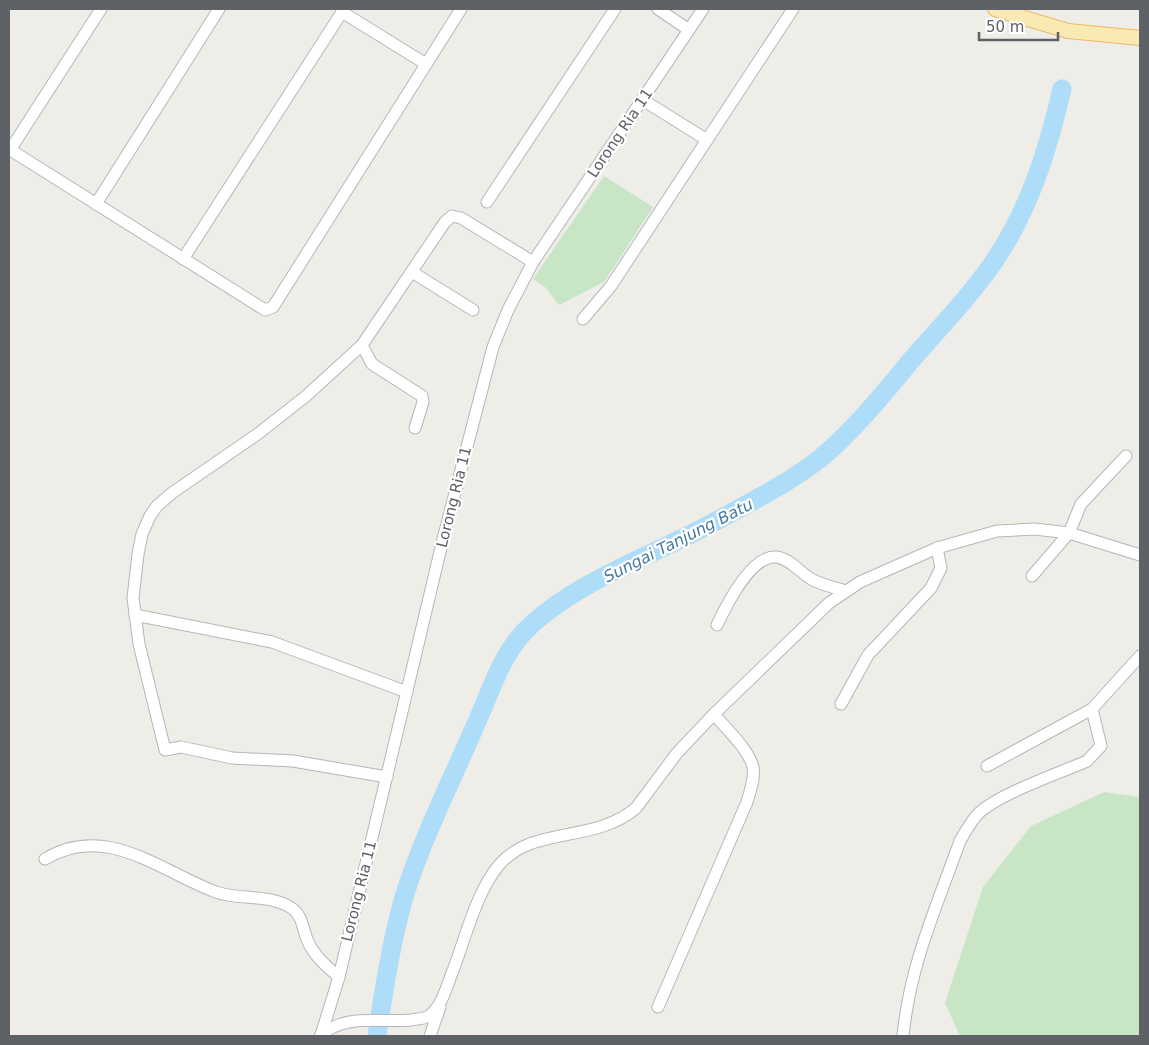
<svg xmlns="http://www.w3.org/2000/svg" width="1149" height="1045" font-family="'DejaVu Sans',sans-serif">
	<rect width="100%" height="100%" fill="#efede7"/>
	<g fill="#c8e5c6">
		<path d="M604 176 653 207 604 282 559 305 545 287 533 279Z"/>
		<path d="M1104 792 1140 797V1036H960L945 1003 983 887 1031 826Z"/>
	</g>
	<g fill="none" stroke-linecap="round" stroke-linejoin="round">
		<path stroke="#adddf9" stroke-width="19" d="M377 1036C384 989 391 943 404 897 422 839 451 782 475 726 489 696 500 658 523 633 572 582 657 554 720 519 750 502 782 487 810 466 842 444 883 395 908 364 937 330 970 297 995 260 1030 208 1048 149 1062 89"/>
		<g stroke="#b4b7ba" stroke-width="13">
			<g id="minor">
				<path d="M658 9 689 30"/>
				<path d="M342 12 426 64"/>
				<path d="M643 100 707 140"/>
				<path d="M9 149 265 310 273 307 461 9"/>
				<path d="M10 150 101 9"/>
				<path d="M487 202 615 9"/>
				<path d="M96 204 219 9"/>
				<path d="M183 259 344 9"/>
				<path d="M412 272 473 310"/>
				<path d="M583 319 611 286 793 9"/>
				<path d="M362 345 372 364 422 396 423 402 415 428"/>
				<path d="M1032 576 1069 533 1081 504 1126 456"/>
				<path d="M135 615 272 642 407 692"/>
				<path d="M717 625C726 606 751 555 776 557 790 558 801 574 813 580 823 585 835 588 846 591"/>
				<path d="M841 704 868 655 931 588 941 568 937 548"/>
				<path d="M987 766 1092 709 1140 656"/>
				<path d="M387 777 293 761 232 758 181 747 165 750 139 644 133 598 138 554 142 534 150 516 157 506 172 493 259 433 306 396 362 345 445 222 452 216 461 218 533 262"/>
				<path d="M45 859C105 822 160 871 216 892 240 901 271 893 293 909 303 917 302 928 307 939 313 955 326 966 339 977"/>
				<path d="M658 1007 747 802C750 791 755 779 753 767 748 748 726 729 714 714"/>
				<path d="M321 1035 339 977 444 535 493 347 508 310 533 262 703 9"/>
				<path d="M320 1036C345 1013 379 1023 411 1020 416 1019 424 1019 429 1016 442 1006 446 988 452 973 465 940 476 892 499 865 533 825 594 844 636 808L677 753 714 714 829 603 860 582 937 548 997 531 1035 529 1069 533 1140 555"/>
				<path d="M430 1036 440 1007"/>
				<path d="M903 1036C910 965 936 908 960 841 965 832 970 823 977 815 995 795 1060 773 1087 761L1101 746 1092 709"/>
			</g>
		</g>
		<g stroke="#e7bb68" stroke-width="16">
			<path id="major" d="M995 9 1068 31 1140 38"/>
		</g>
		<use href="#minor" stroke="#fff" stroke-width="11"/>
		<use href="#major" stroke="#f9e9b2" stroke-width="14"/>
	</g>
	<g text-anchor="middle" stroke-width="4.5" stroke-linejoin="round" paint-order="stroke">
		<g font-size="15" fill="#5e6266" stroke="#fff">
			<text transform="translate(620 133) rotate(-56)" y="5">Lorong Ria 11</text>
			<text transform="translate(454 497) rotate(-76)" y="5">Lorong Ria 11</text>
			<text transform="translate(359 891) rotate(-76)" y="5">Lorong Ria 11</text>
		</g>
		<g font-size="16" font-style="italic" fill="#477aa2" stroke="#fff">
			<text transform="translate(678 540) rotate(-27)" y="6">Sungai Tanjung Batu</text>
		</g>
	</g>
	<rect width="1149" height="1045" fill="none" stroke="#5e6266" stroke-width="20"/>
	<path d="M979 32v8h79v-8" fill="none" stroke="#5e6266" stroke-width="2.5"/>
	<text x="986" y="32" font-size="15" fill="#5e6266" stroke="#ffffff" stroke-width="4" paint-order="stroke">50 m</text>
</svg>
